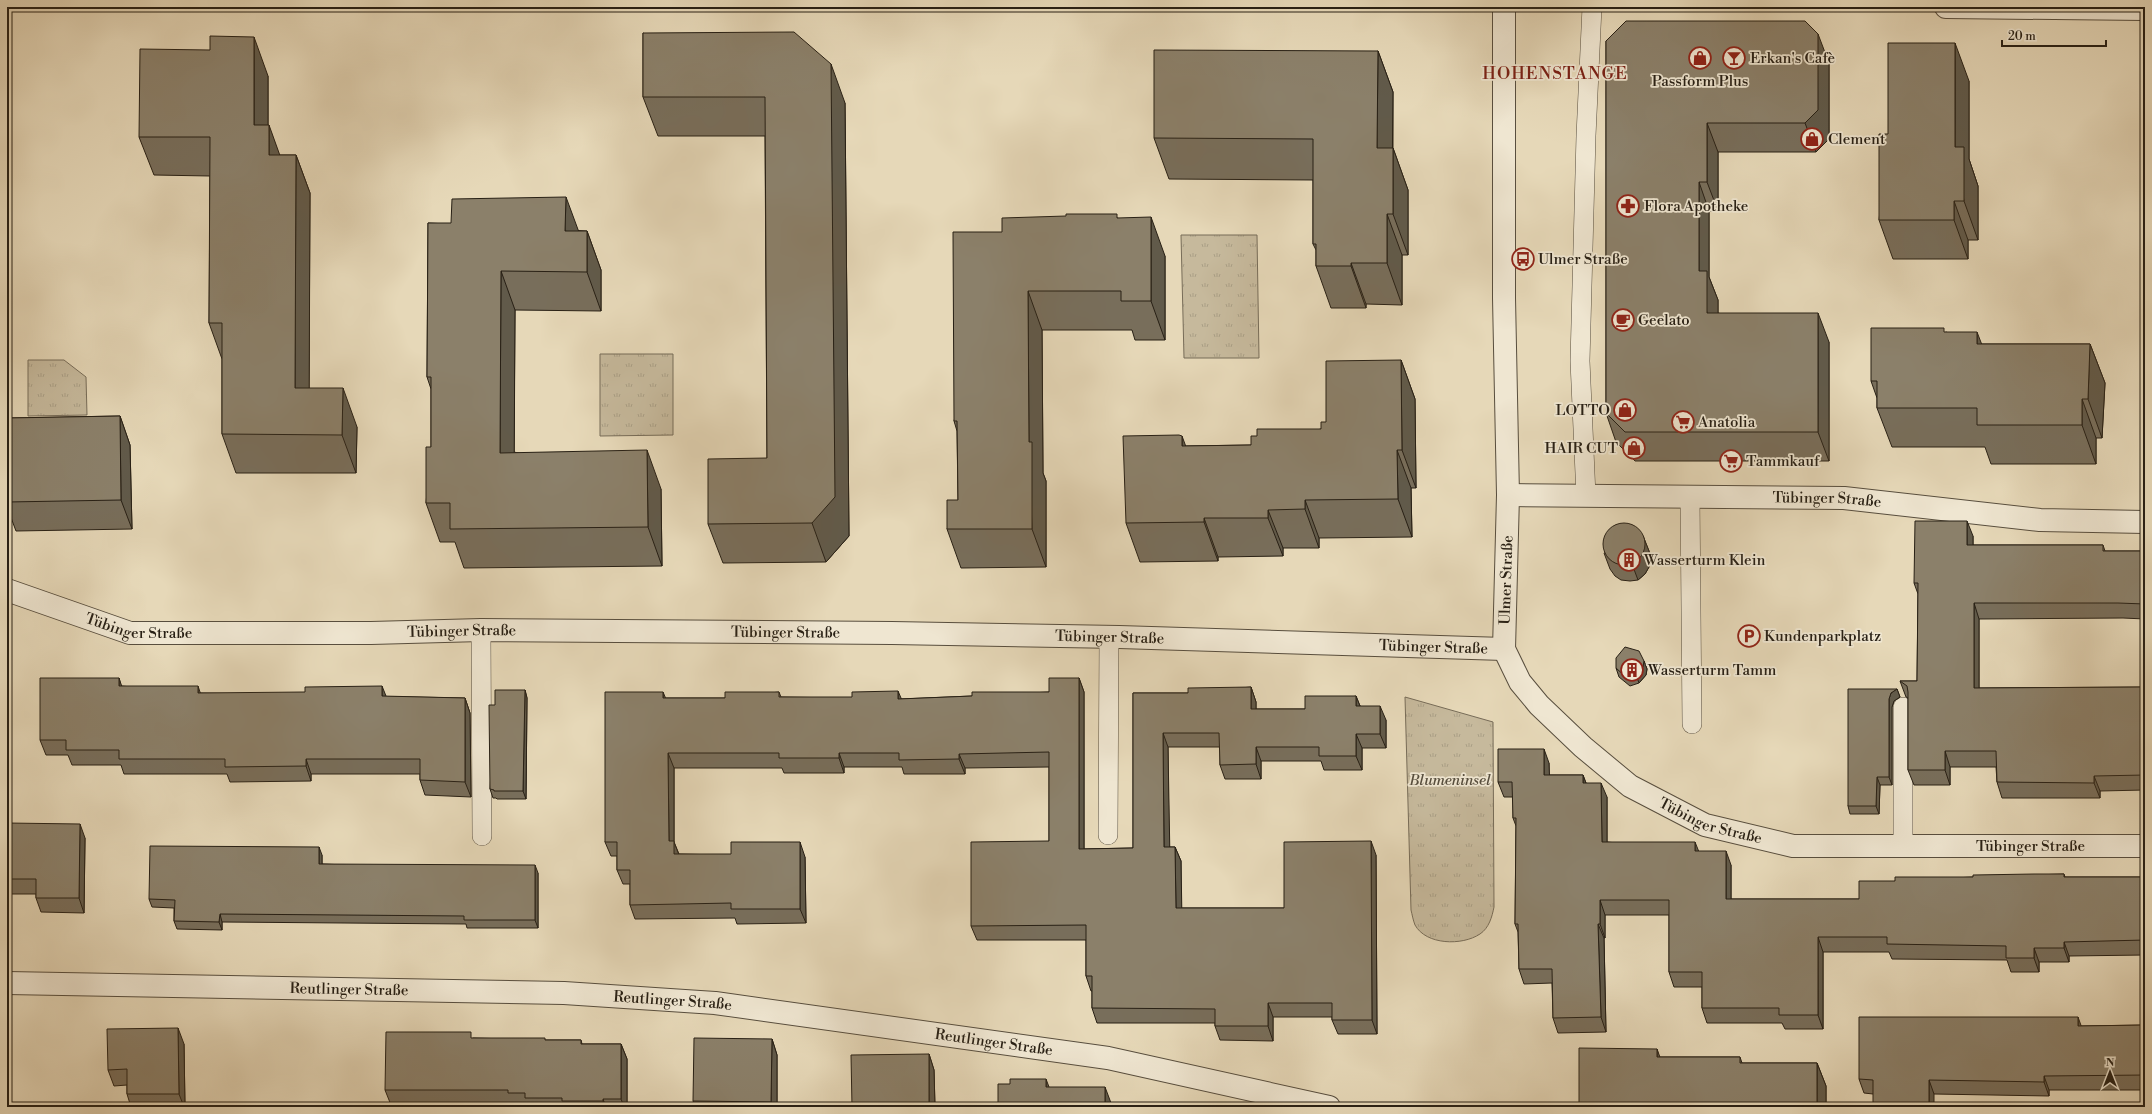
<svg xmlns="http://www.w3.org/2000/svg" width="2152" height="1114" font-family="'Libre Bodoni',serif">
	<defs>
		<pattern id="park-tufts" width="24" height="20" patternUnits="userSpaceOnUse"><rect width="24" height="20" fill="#c6b99c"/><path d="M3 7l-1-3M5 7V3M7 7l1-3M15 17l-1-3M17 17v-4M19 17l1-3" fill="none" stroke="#aa9f86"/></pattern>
	</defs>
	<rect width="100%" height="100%" fill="#e6d8b8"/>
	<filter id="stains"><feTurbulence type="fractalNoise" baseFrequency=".005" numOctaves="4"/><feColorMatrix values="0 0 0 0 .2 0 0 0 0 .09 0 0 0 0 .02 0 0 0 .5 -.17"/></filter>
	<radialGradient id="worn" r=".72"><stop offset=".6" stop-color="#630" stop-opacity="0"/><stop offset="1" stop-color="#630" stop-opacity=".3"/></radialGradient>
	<g fill="url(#park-tufts)" stroke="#776c58">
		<path d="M1181 235H1257L1259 358H1184Z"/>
		<path d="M600 354H673V435L600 436Z"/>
		<path d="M28 360H64L86 377 87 415 28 416Z"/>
		<path d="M1405 697 1493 722 1494 907C1492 917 1489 928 1480 934 1462 946 1426 945 1415 925 1413 920 1412 914 1411 910Z"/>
	</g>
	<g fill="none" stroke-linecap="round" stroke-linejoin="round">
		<g stroke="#584e3e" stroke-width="20">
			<g id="service">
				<path d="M1586 496 1580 361 1586 136 1592 7"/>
				<path d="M1690 497 1692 724"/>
				<path d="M481 630 482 836"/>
				<path d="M1108 835 1109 637"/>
				<path d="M1903 846V707"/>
			</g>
		</g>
		<g stroke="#584e3e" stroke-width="24">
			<g id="minor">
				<path id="s1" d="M1504 7V298L1508 495 1504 649 1520 682 1539 705 1583 747 1630 786 1705 825 1793 846H2145"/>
				<path d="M1946 7 2145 9"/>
				<path id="s2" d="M1508 495 1844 498 2040 520 2145 522"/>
				<path id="s3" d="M7 590 130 633H371L481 630 892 633 1119 637 1504 649"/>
				<path id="s4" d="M7 983 564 993 715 1003 1108 1058 1329 1107"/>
			</g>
		</g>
		<use href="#service" stroke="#efe6d1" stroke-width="19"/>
		<use href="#minor" stroke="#efe6d1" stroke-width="22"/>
	</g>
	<g fill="#786e5b" stroke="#282015">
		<path d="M643 33 845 103 849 536 826 562 723 563 708 524 767 458 765 136H658L643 97Z"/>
		<path d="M1606 41 1829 63V139L1816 152H1718V211H1709V277L1718 300V313L1829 342V461H1635L1616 442 1606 413Z"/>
		<path d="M1378 51 1393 92V148L1408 190V255H1402V305L1366 304V308H1331L1316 266V250L1313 244V180L1169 179 1154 138Z"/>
		<path d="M268 76V125L279 155H296L310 193 309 388 357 427 356 473H236L222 434V359L209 323 210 176 154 175 139 137Z"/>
		<path d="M1969 81V159L1978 186V240H1968V259H1893L1879 220 1888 134Z"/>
		<path d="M1118 218 1165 256V340H1135L1132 330H1042L1043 473 1046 481V567L961 568 947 529 958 500 957 431 954 421 1002 232Z"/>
		<path d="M428 223 587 231 601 270V311L515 310 514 452 661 489 662 566 464 568 455 542H440L426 503 431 447V389L427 377Z"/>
		<path d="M1946 332 1982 344H2090L2105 383 2102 438H2096V464H1991L1985 447H1892L1877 408V398L1871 381Z"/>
		<path d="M1401 360 1415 399 1416 488H1411L1412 537 1319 538V548H1283V556L1218 557V561L1140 562 1126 523 1186 446 1251 445 1321 429 1326 422Z"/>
		<path d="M120 416 130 445 132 529 16 531 7 507V418Z"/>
		<path d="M1643 536 1649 551 1650 559 1649 567 1645 574 1638 580 1630 581 1621 580 1615 576 1610 569 1604 553Z"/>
		<path d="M1973 536V545H2103L2105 551H2145V619L2123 618 1979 619V688L2145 687V790L2100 791V798H2002L1997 782 1996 767H1950V785H1914L1908 770V698L1906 697 1900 681H1917L1918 594 1914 583Z"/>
		<path d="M1644 661 1647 669 1646 675 1639 683 1630 686 1619 677 1616 668Z"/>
		<path d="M119 678 121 686 200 693 465 698 470 713 471 797 425 795 420 780V774H311V781L230 782 227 774H124L121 765H72L68 755H46L40 740Z"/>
		<path d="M1079 678 1084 692V849L1133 848V693H1188L1251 687 1256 702V709H1305L1356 696 1360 706 1386 720V748H1362V770H1324L1321 761H1261V779H1225L1220 765V747H1168L1169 847H1175L1181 861V908H1284L1376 855 1377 1034H1338L1332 1020V1017H1273V1041L1220 1040 1215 1026V1023H1097L1092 1008V991H1091L1086 976V940H977L971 926 1049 841V767L965 768V774H904L902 767H844V773H784L782 768H674V842L679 854 805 857 806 923 737 924 735 918 635 919 630 905V884H623L617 870V856H611L605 842 666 698H725L779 692 781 697 901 699 972 696 1049 692Z"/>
		<path d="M1897 689 1900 697 1894 701 1892 707V785H1880L1879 814H1850L1848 806Z"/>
		<path d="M525 690 527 698 526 799H497L496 798H493L490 789 495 705Z"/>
		<path d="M1549 763V775H1583L1586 783 1607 797V842L1698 851 1731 865V899H1859L1895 881 1973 877 2064 874 2065 877H2145V955L2069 956V962H2039V972H2011L2007 960 1892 959 1889 952H1823V1029H1785L1782 1023H1707L1702 1008V987H1674L1669 972V915H1605V938H1604L1606 1032 1558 1033 1553 1018 1552 983 1524 984 1519 969 1518 932 1515 924 1516 826 1513 818V797H1504L1498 782Z"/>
		<path d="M7 823 85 838 84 913 41 912 36 898V894H7Z"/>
		<path d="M322 855V864L538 873V928H467L466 924 222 922V930L177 929 174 921V908L152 907 149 899Z"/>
		<path d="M2145 1025V1090H2049V1096L1934 1094H1873L1864 1093 1859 1079 2081 1026Z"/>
		<path d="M473 1038 546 1040H581L582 1044H621L627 1059V1107H513L512 1105H391L385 1090Z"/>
		<path d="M772 1039 777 1055V1107H695L693 1101Z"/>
		<path d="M184 1044 185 1107H131L127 1094V1085L114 1086 108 1070Z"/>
		<path d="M1657 1049 1659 1057H1740L1742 1063H1817L1826 1086V1107H1581L1579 1103Z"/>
		<path d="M929 1054 934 1070 935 1107H852Z"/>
	</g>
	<g fill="#615a4a" stroke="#282015">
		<path d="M1818 34 1829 63V139L1816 152 1805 123Z"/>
		<path d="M254 37 268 76V164L254 125Z"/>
		<path d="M1955 43 1969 81V159L1978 186V240L1964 201 1955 147Z"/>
		<path d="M1378 51 1393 92 1392 190 1377 148Z"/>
		<path d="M831 64 845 103 849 536 826 562 812 523Z"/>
		<path d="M1707 123 1718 152V211L1707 182Z"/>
		<path d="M269 125 283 164 269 155Z"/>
		<path d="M1393 148 1408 190V255L1393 214Z"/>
		<path d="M296 155 310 193 309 427 295 388Z"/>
		<path d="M1699 182 1709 211V277L1718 300V342L1707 313 1699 271Z"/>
		<path d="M566 197 580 235 565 231Z"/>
		<path d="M1954 201 1968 240V259L1954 220Z"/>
		<path d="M1387 214 1402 255V305L1387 263Z"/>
		<path d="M1151 217 1165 256V340L1151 301Z"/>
		<path d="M587 231 601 270V311L587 272Z"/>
		<path d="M1351 263 1366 304V308L1351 266Z"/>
		<path d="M501 271 515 310 514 491 500 453Z"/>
		<path d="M1028 291 1042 330 1043 473 1046 481V567L1032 529 1029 442Z"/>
		<path d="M1818 313 1829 342V461L1818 432Z"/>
		<path d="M1977 332 1992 371 1977 344Z"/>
		<path d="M2090 344 2105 383 2102 438 2088 399Z"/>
		<path d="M1401 360 1415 399 1416 488 1402 450Z"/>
		<path d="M343 388 357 427 356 473 342 435Z"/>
		<path d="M2082 399 2096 438V464L2082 425Z"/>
		<path d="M120 416 130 445 132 529 121 500Z"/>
		<path d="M1182 436 1196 474 1182 446Z"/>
		<path d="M647 450 661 489 662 566 648 527Z"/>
		<path d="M1397 450 1411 488 1412 537 1398 499Z"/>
		<path d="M1305 500 1319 538V548L1305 509Z"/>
		<path d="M1268 510 1283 548V556L1268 518Z"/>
		<path d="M1204 518 1218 557V561L1204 522Z"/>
		<path d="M1967 521 1973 536V560L1967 545Z"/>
		<path d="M1643 536 1649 551 1650 559 1649 567 1645 574 1638 580 1632 564Z"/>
		<path d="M1974 603 1979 619V703L1974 688Z"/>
		<path d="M1644 661 1647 669 1646 675 1639 683 1636 675Z"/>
		<path d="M119 678 124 693 119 686Z"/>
		<path d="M1079 678 1084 692V863L1079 849Z"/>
		<path d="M198 686 203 701 198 693Z"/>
		<path d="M382 686 388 701 382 696Z"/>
		<path d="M1251 687 1256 702V724L1251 709Z"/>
		<path d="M1897 689 1900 697 1894 701 1892 707V785L1889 777V699L1891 693Z"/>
		<path d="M525 690 527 698 526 799 523 791Z"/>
		<path d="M898 691 904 705 898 699Z"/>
		<path d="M663 692 669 706 663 698Z"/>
		<path d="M1356 696 1362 711 1356 706Z"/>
		<path d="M465 698 470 713 471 797 465 782Z"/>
		<path d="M1380 706 1386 720V748L1380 734Z"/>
		<path d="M1163 733 1168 747 1170 861 1164 847Z"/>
		<path d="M1356 734 1362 748V770L1356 756Z"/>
		<path d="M1256 747 1261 761V779L1256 764Z"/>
		<path d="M1544 749 1549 763 1550 790 1544 775Z"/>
		<path d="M1945 751 1950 767V785L1945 770Z"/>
		<path d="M668 753 674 768V842L679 855V868L669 841Z"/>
		<path d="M839 753 844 767V773L839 758Z"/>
		<path d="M959 754 965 768V774L959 759Z"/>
		<path d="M306 759 311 774V781L306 766Z"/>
		<path d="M1583 775 1588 789 1583 783Z"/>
		<path d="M2094 776 2100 791V798L2094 783Z"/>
		<path d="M1877 777 1880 785 1879 814 1876 806Z"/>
		<path d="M1601 783 1607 797V857L1602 842Z"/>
		<path d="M80 824 85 838 84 913 79 898Z"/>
		<path d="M1371 841 1376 855 1377 1034 1372 1020Z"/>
		<path d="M800 842 805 857 806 923 800 909Z"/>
		<path d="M1695 842 1701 857 1695 851Z"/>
		<path d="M319 847 322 855V872L319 864Z"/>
		<path d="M1175 847 1181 861 1182 922 1176 908Z"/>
		<path d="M1726 851 1731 865V913L1726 899Z"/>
		<path d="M535 865 538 873V928L535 920Z"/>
		<path d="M1600 900 1605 915V938L1600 924Z"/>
		<path d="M220 914 222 922V930L219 922Z"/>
		<path d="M1598 924 1604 938 1606 1032 1601 1017Z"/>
		<path d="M1818 937 1823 952V1029L1818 1015Z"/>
		<path d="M2064 942 2069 956V962L2064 948Z"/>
		<path d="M2034 948 2039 962V972L2034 958Z"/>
		<path d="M1268 1003 1273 1017V1041L1268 1026Z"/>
		<path d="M2078 1017 2083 1031 2078 1026Z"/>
		<path d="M178 1028 184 1044 185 1107H184L179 1094Z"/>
		<path d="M772 1039 777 1055V1107H773L771 1102Z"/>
		<path d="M621 1044 627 1059V1107H624L621 1099Z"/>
		<path d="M1657 1049 1665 1071 1657 1057Z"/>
		<path d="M929 1054 934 1070 935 1107H930L929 1106Z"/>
		<path d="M1817 1063 1826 1086V1107H1817Z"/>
		<path d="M2044 1076 2049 1090V1096L2044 1082Z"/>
		<path d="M1046 1079 1052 1095 1046 1087Z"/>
		<path d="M1929 1080 1934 1094V1107H1929Z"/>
		<path d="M1105 1087 1111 1103V1107H1105Z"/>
		<path d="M603 1099 606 1107H605L603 1101Z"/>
	</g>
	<g fill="#8b806a" stroke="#282015">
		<path d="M1626 21H1805L1818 34V110L1805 123H1707V182H1699V271H1707V313H1818V432H1625L1606 413V41Z"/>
		<path d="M794 32 831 64 835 497 812 523 708 524V459L767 458 765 97H643V33Z"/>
		<path d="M210 36 254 37V125H269V155H296L295 388H343L342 435 222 434V323H209L210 137H139L140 49 210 50Z"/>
		<path d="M1888 43H1955V147H1964V201H1954V220H1879V134H1888Z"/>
		<path d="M1154 50 1378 51 1377 148H1393V214H1387V263H1351V266H1316V244H1313V139L1154 138Z"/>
		<path d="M566 197 565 231H587V272L501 271 500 453 647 450 648 527 450 529V503H426V447H431V377H427L428 223H451L452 199Z"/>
		<path d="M1066 214H1117V218L1151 217V301H1121V291H1028L1029 442H1032V529H947V500H958L957 421H954L953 232H1002V218L1066 216Z"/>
		<path d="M1871 328H1944V332H1977V344H2090L2088 399H2082V425H1977V408H1877V381H1871Z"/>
		<path d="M1401 360 1402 450H1397L1398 499 1305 500V509L1268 510V518H1204V522L1126 523 1123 436 1179 435 1182 436V446L1251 445V436H1257V429H1321V422H1326V361Z"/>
		<path d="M120 416 121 500 7 502V418Z"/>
		<path d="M1915 521H1967V545H2103V551H2145V604L2118 603H1974V688L2145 687V775L2094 776V783L1997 782 1996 751H1945V770H1908V692L1907 686 1900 681H1917L1918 583H1914Z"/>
		<circle cx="1624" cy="544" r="21"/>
		<path d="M1625 647 1639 651 1644 661 1643 667 1636 675 1627 678 1616 668V658Z"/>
		<path d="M40 678H119V686H198V693L305 692V687L382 686V696L465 698V782L420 780V759H306V766L225 767V759H119V750H66V740H40Z"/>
		<path d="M1049 678H1079V849L1133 848V693H1188V688L1251 687V709H1305V696H1356V706H1380V734H1356V756H1319V747H1256V764L1220 765 1219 733H1163L1164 847H1175L1176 908H1284V842L1371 841 1372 1020H1332V1003H1268V1026H1215V1009L1092 1008V976H1086V925L971 926V842L1049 841V752L959 754V759L899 760V753H839V758H779V753H668L669 841H674V854H731V842H800V909H731V903L630 905V870H617V842H605V692H663V698H725V692H779V697H852V692L898 691V699L972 696V692H1049Z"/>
		<path d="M1848 689H1897L1891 693 1889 699V777H1877L1876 806H1848Z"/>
		<path d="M495 690H525L523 791H494V790L490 789 489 705H495Z"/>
		<path d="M1498 749H1544V775H1583V783H1601L1602 842H1695V851H1726V899H1859V881H1895V877H1973V875L2034 874H2064V877H2145V940L2064 942V948H2034V958H2006V946L1887 944V937H1818V1015H1779V1008H1702V972H1669V900H1600V924H1598L1601 1017 1553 1018 1552 969H1519L1518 924H1515L1516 818H1513L1512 782H1498Z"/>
		<path d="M7 823 80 824 79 898H36V879H7Z"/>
		<path d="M150 846 319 847V864L535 865V920H464V916L220 914 219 922 174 921 175 900 149 899Z"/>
		<path d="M1859 1017H2078V1026L2145 1025V1075L2044 1076V1082L1929 1080V1107H1873V1080L1859 1079Z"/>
		<path d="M178 1028 179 1094H127V1069L108 1070 107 1029Z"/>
		<path d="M386 1032H471V1038H545V1040H581V1044H621V1099H603V1101H562V1098H525V1093H508V1090H385Z"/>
		<path d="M694 1038 772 1039 771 1102 693 1101Z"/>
		<path d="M1579 1048 1657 1049V1057H1740V1063H1817V1107H1628V1103H1579Z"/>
		<path d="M929 1054V1106L852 1107 851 1055Z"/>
		<path d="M1010 1079H1046V1087H1105V1107H998V1084H1010Z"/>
	</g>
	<defs>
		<g id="shop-ring" transform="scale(1.15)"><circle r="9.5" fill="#efe6d1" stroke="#8f2418" stroke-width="1.5"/><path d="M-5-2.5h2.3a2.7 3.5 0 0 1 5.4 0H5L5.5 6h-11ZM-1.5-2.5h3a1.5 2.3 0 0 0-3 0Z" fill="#8f2418"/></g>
		<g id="bar-ring" transform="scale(1.15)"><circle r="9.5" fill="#efe6d1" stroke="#8f2418" stroke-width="1.5"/><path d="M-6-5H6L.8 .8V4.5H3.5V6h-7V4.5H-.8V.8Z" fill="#8f2418"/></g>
		<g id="pharmacy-ring" transform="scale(1.15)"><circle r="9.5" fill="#efe6d1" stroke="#8f2418" stroke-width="1.5"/><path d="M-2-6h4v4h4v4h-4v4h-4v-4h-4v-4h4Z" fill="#8f2418"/></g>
		<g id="bus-ring" transform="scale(1.15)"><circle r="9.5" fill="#efe6d1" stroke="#8f2418" stroke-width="1.5"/><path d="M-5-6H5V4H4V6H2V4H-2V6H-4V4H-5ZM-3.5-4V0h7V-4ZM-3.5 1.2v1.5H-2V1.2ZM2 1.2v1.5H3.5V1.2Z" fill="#8f2418"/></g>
		<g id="cafe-ring" transform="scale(1.15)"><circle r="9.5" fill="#efe6d1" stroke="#8f2418" stroke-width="1.5"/><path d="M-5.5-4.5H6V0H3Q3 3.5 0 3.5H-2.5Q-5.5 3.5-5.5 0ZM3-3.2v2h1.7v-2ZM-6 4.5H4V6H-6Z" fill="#8f2418"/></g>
		<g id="supermarket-ring" transform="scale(1.15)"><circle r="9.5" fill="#efe6d1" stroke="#8f2418" stroke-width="1.5"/><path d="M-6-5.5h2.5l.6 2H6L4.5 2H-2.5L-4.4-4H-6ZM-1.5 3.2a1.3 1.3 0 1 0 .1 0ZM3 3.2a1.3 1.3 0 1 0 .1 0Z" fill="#8f2418"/></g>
		<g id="building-ring" transform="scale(1.15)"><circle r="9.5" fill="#efe6d1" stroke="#8f2418" stroke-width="1.5"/><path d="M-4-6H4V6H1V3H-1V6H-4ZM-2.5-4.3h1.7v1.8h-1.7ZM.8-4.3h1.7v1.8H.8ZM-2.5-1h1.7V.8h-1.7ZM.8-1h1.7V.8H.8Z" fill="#8f2418"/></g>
		<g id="parking-ring" transform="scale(1.15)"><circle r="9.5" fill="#efe6d1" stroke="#8f2418" stroke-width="1.5"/><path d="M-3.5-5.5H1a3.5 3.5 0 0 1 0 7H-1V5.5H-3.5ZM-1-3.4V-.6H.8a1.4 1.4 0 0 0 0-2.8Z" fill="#8f2418"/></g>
	</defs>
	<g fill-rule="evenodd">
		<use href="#shop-ring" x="1700" y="58"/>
		<use href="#bar-ring" x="1734" y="58"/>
		<use href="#shop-ring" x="1812" y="139"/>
		<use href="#pharmacy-ring" x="1628" y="206"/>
		<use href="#bus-ring" x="1523" y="259"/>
		<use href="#cafe-ring" x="1623" y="320"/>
		<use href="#shop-ring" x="1625" y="410"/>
		<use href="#supermarket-ring" x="1683" y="422"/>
		<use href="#shop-ring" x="1634" y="448"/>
		<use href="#supermarket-ring" x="1731" y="461"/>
		<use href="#building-ring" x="1629" y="560"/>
		<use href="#parking-ring" x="1749" y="636"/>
		<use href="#building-ring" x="1632" y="670"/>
	</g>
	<g text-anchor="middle" stroke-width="3.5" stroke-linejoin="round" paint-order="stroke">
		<g font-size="15" fill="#282015" stroke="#efe6d1" text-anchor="start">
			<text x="1750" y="63">Erkan's Cafè</text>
			<text x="1700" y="86" text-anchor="middle">Passform Plus</text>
			<text x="1828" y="144">Clement</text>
			<text x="1644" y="211">Flora Apotheke</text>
			<text x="1538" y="264">Ulmer Straße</text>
			<text x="1638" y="325">Geelato</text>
			<text x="1610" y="415" text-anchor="end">LOTTO</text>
			<text x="1698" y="427">Anatolia</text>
			<text x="1618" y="453" text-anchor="end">HAIR CUT</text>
			<text x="1746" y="466">Tammkauf</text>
			<text x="1644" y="565">Wasserturm Klein</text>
			<text x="1764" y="641">Kundenparkplatz</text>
			<text x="1648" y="675">Wasserturm Tamm</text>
		</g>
		<g font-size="15" fill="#282015" stroke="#efe6d1">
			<text dy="5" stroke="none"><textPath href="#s2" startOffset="319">Tübinger Straße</textPath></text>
			<text transform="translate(1506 580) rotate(-88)" y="5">Ulmer Straße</text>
			<text dy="5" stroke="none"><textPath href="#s3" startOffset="138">Tübinger Straße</textPath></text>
			<text dy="5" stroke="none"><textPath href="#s3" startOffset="462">Tübinger Straße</textPath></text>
			<text dy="5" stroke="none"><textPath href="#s3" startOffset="786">Tübinger Straße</textPath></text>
			<text dy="5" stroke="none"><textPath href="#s3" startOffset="1110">Tübinger Straße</textPath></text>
			<text dy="5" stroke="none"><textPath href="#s3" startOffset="1434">Tübinger Straße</textPath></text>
			<text dy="5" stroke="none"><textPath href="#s1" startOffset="919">Tübinger Straße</textPath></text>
			<text dy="5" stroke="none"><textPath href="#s1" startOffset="1243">Tübinger Straße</textPath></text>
			<text dy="5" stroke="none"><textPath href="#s4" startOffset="342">Reutlinger Straße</textPath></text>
			<text dy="5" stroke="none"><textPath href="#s4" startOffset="666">Reutlinger Straße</textPath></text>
			<text dy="5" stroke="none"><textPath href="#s4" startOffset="990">Reutlinger Straße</textPath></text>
		</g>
		<g font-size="15" font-style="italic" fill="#574e3e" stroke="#efe6d1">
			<text x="1450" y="785">Blumeninsel</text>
		</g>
		<g font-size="17" letter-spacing="1" fill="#7a1f14" stroke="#efe6d1">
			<text x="1555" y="79">HOHENSTANGE</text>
		</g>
	</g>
	<rect width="2152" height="1114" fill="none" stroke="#e6d8b8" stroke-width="24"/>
	<rect x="8" y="8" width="2136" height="1098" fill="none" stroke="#282015" stroke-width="2"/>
	<rect x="12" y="12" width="2128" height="1090" fill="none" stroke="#282015"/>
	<g transform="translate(2110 1072)" stroke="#efe6d1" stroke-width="3" paint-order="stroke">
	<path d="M0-3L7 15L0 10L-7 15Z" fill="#282015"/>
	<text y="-6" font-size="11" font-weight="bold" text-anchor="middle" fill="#282015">N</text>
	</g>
	<path d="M2002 40v6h104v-6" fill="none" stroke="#282015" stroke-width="2"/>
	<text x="2008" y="40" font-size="12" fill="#282015" stroke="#efe6d1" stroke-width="3" paint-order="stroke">20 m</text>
	<rect width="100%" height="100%" filter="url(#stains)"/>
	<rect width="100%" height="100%" fill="url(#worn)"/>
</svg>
